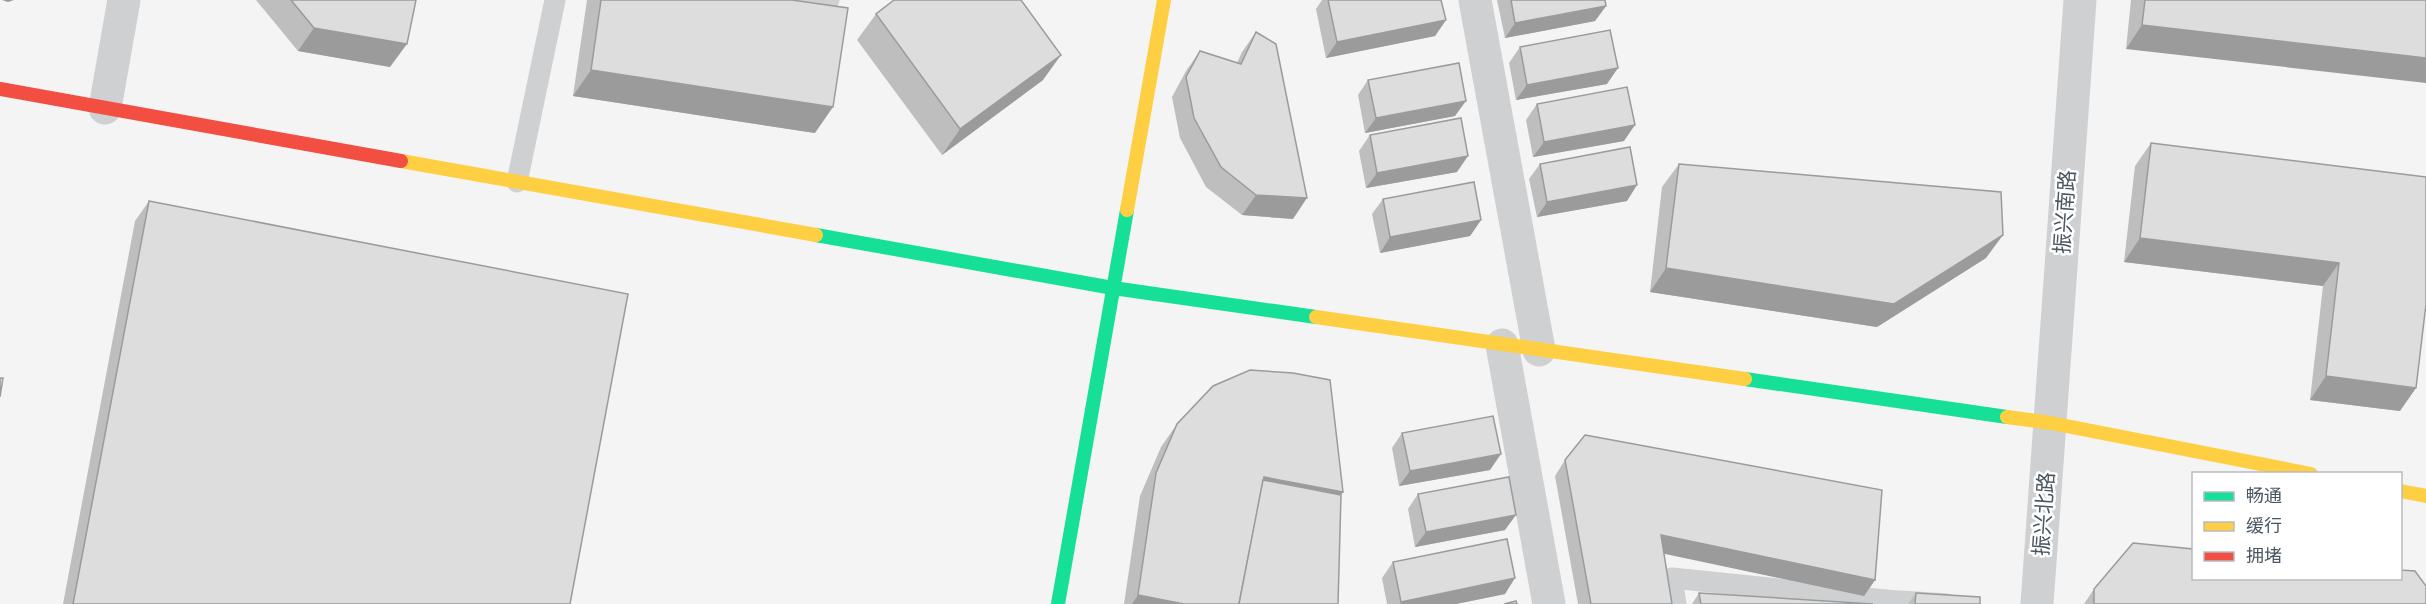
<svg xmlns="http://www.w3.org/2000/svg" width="2426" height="604" font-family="'Noto Sans','Noto Sans SC',sans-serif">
	<rect width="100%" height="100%" fill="#f4f4f4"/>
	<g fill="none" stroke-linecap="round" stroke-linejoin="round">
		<g stroke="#ced0d2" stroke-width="21">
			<path d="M782 0 823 5 829 0"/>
			<path d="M517 182 555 0"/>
			<path d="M1676 604 1672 578 1885 600"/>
			<path d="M1885 604V600L1947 604"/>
		</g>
		<g stroke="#ced0d2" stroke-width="33">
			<path d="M1475 0 1539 350"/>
			<path d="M105 108 124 0"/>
			<path d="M1502 345 1549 604"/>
			<path d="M2037 604 2080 0"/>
		</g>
		<g stroke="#16e098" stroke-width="14">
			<path d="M816 235 1113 288 1316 317"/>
			<path d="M1745 379 2007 417"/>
			<path d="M1058 604 1127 210"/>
		</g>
		<g stroke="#ffcf43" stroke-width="14">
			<path d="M401 161 816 235"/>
			<path d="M1127 210 1164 0"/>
			<path d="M1316 317 1745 379"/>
			<path d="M2007 417 2051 423 2311 474"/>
			<path d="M2400 491 2426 496"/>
		</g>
		<path stroke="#f24e42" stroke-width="14" d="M0 89 401 161"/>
	</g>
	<g fill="#bebebf">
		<path d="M256 0H416L390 67 298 51Z"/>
		<path d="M587 0H792L815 133 573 96Z"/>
		<path d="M1322 0H1441L1446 20 1435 36 1326 58 1316 9Z"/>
		<path d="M1497 0H1605L1606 6 1595 21 1505 38Z"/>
		<path d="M2131 0H2426L2126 49Z"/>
		<path d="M876 14 1043 80 942 155 857 40Z"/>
		<path d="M1256 32 1293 219 1242 215 1206 187 1180 138 1172 97 1186 71 1200 51 1237 63 1242 52Z"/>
		<path d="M1520 47 1607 84 1516 100 1509 63Z"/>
		<path d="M1368 80 1455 116 1365 133 1358 95Z"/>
		<path d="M1537 104 1624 141 1533 157 1526 120Z"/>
		<path d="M1370 135 1457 172 1366 188 1359 151Z"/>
		<path d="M2151 143 2426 177 2400 411 2310 400 2323 286 2124 262 2135 166Z"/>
		<path d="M1540 164 1627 201 1537 217 1529 179Z"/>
		<path d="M1679 164 1986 258 1877 327 1650 292 1662 187Z"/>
		<path d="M1383 199 1481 220 1470 236 1380 253 1372 214Z"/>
		<path d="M149 201 570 604H63L135 221Z"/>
		<path d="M1177 424 1343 492 1341 495 1338 604H1124L1140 496 1161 447Z"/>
		<path d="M1402 433 1490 470 1399 486 1392 448Z"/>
		<path d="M1565 460 1875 580 1864 596 1664 553 1672 604H1578L1555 476Z"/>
		<path d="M1418 494 1505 530 1415 547 1408 509Z"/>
		<path d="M1393 562 1505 594 1456 604H1387L1382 578Z"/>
		<path d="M2094 589 2426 604H2084Z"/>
		<path d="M1699 593 1873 604H1692Z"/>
		<path d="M1916 593 1980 604H1908Z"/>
	</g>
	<g fill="#9b9b9b">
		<path d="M2 0H14L8 2Z"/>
		<path d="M1606 6 1595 21 1505 38 1515 23Z"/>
		<path d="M1446 20 1435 36 1326 58 1337 42Z"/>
		<path d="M2142 25 2426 58V83L2126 49Z"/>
		<path d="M314 28 407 44 390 67 298 51Z"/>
		<path d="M1061 55 1043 80 942 155 960 129Z"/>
		<path d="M1618 68 1607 84 1516 100 1527 85Z"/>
		<path d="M591 70 833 107 815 133 573 96Z"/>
		<path d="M1466 101 1455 116 1365 133 1376 118Z"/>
		<path d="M1635 125 1624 141 1533 157 1544 142Z"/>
		<path d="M1468 156 1457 172 1366 188 1377 173Z"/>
		<path d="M1637 185 1627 201 1537 217 1547 202Z"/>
		<path d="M1256 195 1307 198 1293 219 1242 215Z"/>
		<path d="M1481 220 1470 236 1380 253 1390 237Z"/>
		<path d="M2003 235 1986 258 1877 327 1650 292 1666 268Z"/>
		<path d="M2140 238 2339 263 2323 286 2124 262Z"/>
		<path d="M2326 376 2416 388 2400 411 2310 400Z"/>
		<path d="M1501 454 1490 470 1399 486 1410 471Z"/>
		<path d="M1264 477 1343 492 1327 515 1257 502Z"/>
		<path d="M1516 515 1505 530 1415 547 1426 532Z"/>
		<path d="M1661 535 1875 580 1864 596 1651 551Z"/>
		<path d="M1515 578 1505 594 1456 604H1400L1401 602Z"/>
		<path d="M1138 595 1184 604H1132Z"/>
	</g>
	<g fill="#ddddde" stroke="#9b9b9b" stroke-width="1.5">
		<path d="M291 0H416L407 44 314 28Z"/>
		<path d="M601 0H792L848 8 833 107 591 70Z"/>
		<path d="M894 0H1021L1061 55 960 129 876 14Z"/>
		<path d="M1328 0H1441L1446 20 1337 42Z"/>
		<path d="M1511 0H1605L1606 6 1515 23Z"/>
		<path d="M2145 0H2426V58L2142 25Z"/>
		<path d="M1610 30 1618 68 1527 85 1520 47Z"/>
		<path d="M1256 32 1276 44 1307 198 1256 195 1221 167 1194 118 1186 77 1200 51 1241 64Z"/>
		<path d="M1459 63 1466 101 1376 118 1368 80Z"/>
		<path d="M1627 87 1635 125 1544 142 1537 104Z"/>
		<path d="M1461 118 1468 156 1377 173 1370 135Z"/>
		<path d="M2151 143 2426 177V304L2416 388 2326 376 2339 263 2140 238Z"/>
		<path d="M1630 147 1637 185 1547 202 1540 164Z"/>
		<path d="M1679 164 2001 192 2003 235 1894 304 1666 268Z"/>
		<path d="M1474 182 1481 220 1390 237 1383 199Z"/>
		<path d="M149 201 628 294 570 604H73Z"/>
		<path d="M1250 370 1293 373 1330 380 1343 492 1264 477 1239 604H1184L1138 595 1156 473 1177 424 1213 386Z"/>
		<path d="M0 378H3L0 397Z"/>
		<path d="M1493 416 1501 454 1410 471 1402 433Z"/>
		<path d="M1585 435 1882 490 1875 580 1661 535 1672 604H1591L1565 460Z"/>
		<path d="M1509 477 1516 515 1426 532 1418 494Z"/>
		<path d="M1263 480 1341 495 1338 604H1239Z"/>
		<path d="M1507 539 1515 578 1401 602 1393 562Z"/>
		<path d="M2133 543 2193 549V579H2400V570L2415 571 2426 586V604H2094V589Z"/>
		<path d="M1699 593 1873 604H1701Z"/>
		<path d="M1916 593 1980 597V604H1915Z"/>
		<path d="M1516 601 1517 604H1504Z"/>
	</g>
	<g text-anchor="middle" stroke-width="5" stroke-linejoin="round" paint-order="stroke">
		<g font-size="21" fill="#4a5661" stroke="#fff">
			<text transform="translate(2065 212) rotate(-86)" y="7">振兴南路</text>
			<text transform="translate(2044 514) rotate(-86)" y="7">振兴北路</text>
		</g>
	</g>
	<rect x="2192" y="472" width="210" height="108" fill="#ffffff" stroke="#b7bbc0" stroke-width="1.5"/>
	<rect x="2204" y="492" width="30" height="9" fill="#16e098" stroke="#b7bbc0" stroke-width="1.5"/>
	<text x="2246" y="502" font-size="18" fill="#4a5661">畅通</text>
	<rect x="2204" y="522" width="30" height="9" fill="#ffcf43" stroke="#b7bbc0" stroke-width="1.5"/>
	<text x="2246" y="532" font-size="18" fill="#4a5661">缓行</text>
	<rect x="2204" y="552" width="30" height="9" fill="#f24e42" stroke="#b7bbc0" stroke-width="1.5"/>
	<text x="2246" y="562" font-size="18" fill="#4a5661">拥堵</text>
</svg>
